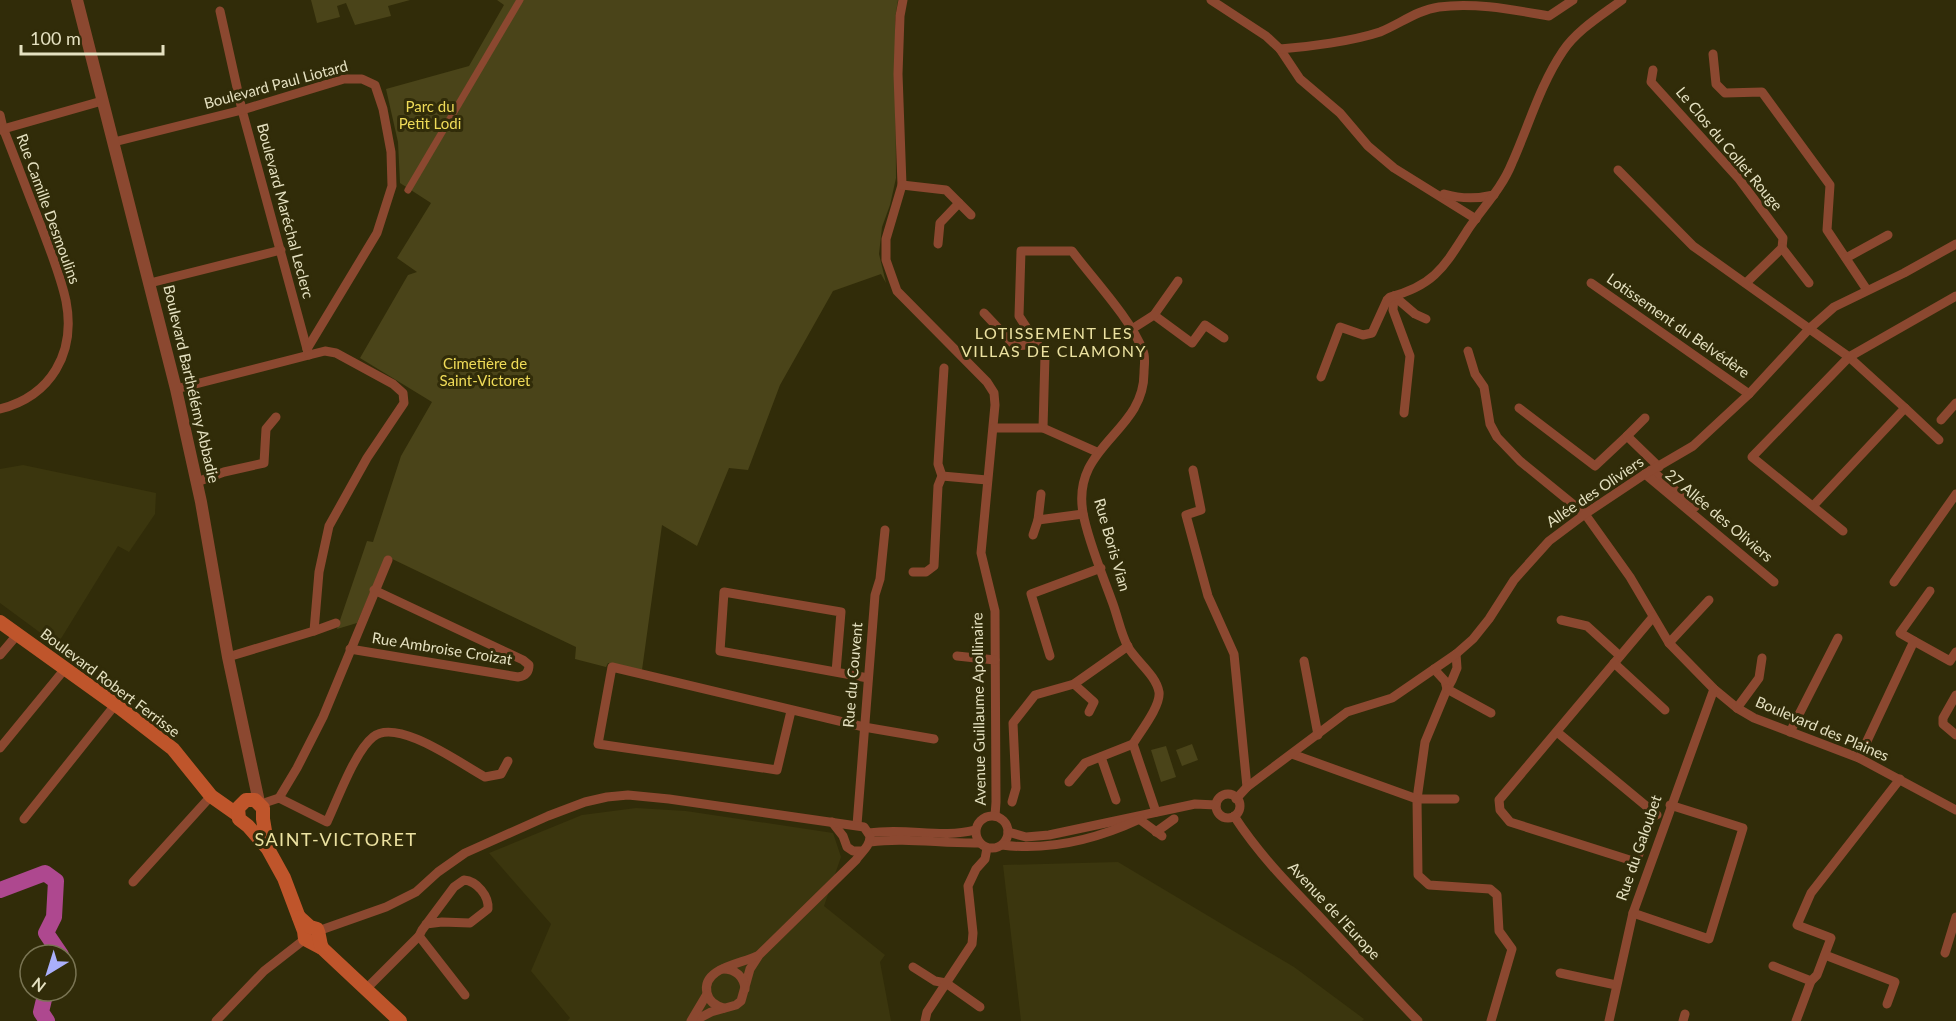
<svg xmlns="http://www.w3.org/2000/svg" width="1956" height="1021" font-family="Lato,sans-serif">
	<rect width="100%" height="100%" fill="#312c09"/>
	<g fill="#3b360e">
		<path d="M23 465 156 493 155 514 129 552 118 546 57 645 0 603V469Z"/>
		<path d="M636 808 686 811 833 833 841 857 824 906 885 955 880 962 891 1021H567L570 1018 531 971 551 924 489 853 582 815Z"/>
		<path d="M1118 862 1294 967 1364 1019 1362 1021H1021L1003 865Z"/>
	</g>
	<g fill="#4a4419">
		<path d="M311 0H410L388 6 391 16 355 25 346 3 337 6 340 17 317 23Z"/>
		<path d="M497 0H898L895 19 896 178 890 205 882 227 879 254 886 283 881 274 833 291 780 385 748 470 729 468 697 546 662 525 642 670 608 663 606 667 575 659 576 647 386 556 357 623 337 629 367 541 373 542 401 456 432 402 360 358 408 275 417 272 397 258 431 203 400 183 398 142 386 89 469 66 504 5Z"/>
		<path d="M1192 744 1198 760 1182 766 1176 750Z"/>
		<path d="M1166 746 1176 777 1161 782 1151 750Z"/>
	</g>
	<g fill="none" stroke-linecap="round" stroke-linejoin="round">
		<g stroke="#ae488f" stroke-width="16">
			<path d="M0 890 45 873 56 881 54 917 46 933 61 955"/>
			<path d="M46 991 41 1012 47 1021"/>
		</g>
		<path stroke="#8b4830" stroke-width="7" d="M408 190 520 0"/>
		<g stroke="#8b4830" stroke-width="9">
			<path d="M903 0 900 16 898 74 902 185 886 239V260L897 291 987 382 994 393 995 405 981 553 995 611 996 802 995 816"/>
			<path d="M1211 0 1266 36 1280 49 1300 79 1340 113 1368 146 1394 168 1476 219"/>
			<path d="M220 11 242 110 307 349"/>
			<path d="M1280 49C1308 47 1353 41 1380 32 1400 24 1417 10 1439 7 1475 2 1514 10 1549 16L1573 0"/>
			<path d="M1713 54 1716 84 1725 93 1762 92 1830 185 1827 230 1867 290"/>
			<path d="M1653 70 1651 82 1739 179 1783 238 1782 248 1746 283"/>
			<path d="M0 115 3 128C15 158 26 188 38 218 48 245 60 273 66 301 76 353 51 396 0 409"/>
			<path d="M0 130 102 101"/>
			<path d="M114 142 242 110 344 79H362L375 85 383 109 391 152 392 186 377 233 307 349 309 355 176 389"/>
			<path d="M1618 170 1693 246 1849 357 1905 408 1813 506"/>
			<path d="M902 185 946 190 971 215"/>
			<path d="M1444 194C1461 199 1477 199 1494 195"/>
			<path d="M938 244 940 223 959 203"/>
			<path d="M1782 248 1809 283"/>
			<path d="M1846 258 1888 235"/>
			<path d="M150 283 281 250"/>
			<path d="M1591 283 1749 394"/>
			<path d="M1394 296 1393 310 1410 356 1404 413"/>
			<path d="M1394 296 1415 314 1426 319"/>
			<path d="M984 313 1015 346 1037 344"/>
			<path d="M1154 315 1192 343 1205 325 1224 338"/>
			<path d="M1132 329 1154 315 1178 281"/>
			<path d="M1468 351 1475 374 1484 387 1490 424 1497 437 1520 461 1585 514 1630 577 1669 643 1714 689 1737 708 1754 718 1859 758 1956 810"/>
			<path d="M1321 377 1340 327 1363 335 1372 333 1387 300 1390 297C1436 285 1445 265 1469 228 1484 206 1502 188 1512 163 1529 125 1540 85 1563 51 1577 30 1602 15 1622 0"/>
			<path d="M1519 408 1595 466 1627 436 1659 467"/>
			<path d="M1905 408 1939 440"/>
			<path d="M1941 420 1956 403"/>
			<path d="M994 428H1043L1097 452"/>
			<path d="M1043 428 1045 356 1019 316 1021 251H1072C1093 279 1131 319 1143 351 1146 357 1144 366 1144 373 1144 433 1071 445 1083 513 1088 541 1103 576 1113 604 1118 618 1121 634 1128 647 1137 662 1156 675 1159 692 1161 706 1140 732 1133 744L1156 812"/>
			<path d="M1627 436 1645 418"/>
			<path d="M1193 470 1201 510 1186 515 1208 596 1234 654 1247 787"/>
			<path d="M1651 470 1695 507"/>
			<path d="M1645 474 1774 582"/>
			<path d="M942 476 987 480"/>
			<path d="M197 482 224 472 264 463 266 429 276 417"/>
			<path d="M1041 494 1038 520 1083 514"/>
			<path d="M1843 531 1752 457 1849 357 1956 296"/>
			<path d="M1033 535 1038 520"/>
			<path d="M913 572H926L934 566 938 486 942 476 938 464 944 368"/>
			<path d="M1894 582 1956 494"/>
			<path d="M1653 617 1499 800 1500 810 1510 822 1636 862 1654 814"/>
			<path d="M1561 620 1587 626 1620 656"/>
			<path d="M314 631 336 623"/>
			<path d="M1914 641 1900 633 1930 591"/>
			<path d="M1669 643 1709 600"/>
			<path d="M350 649 518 677C525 676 529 673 529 665L523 660 374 590"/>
			<path d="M1456 654 1457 668 1452 680 1447 689 1425 742 1417 799 1418 875 1429 885 1490 889 1497 895 1499 931 1512 949 1491 1021"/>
			<path d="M0 655 17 635"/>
			<path d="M957 656 995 660"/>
			<path d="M1050 656 1031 594 1101 568"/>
			<path d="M228 657 314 631 319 572 329 526 367 458 404 403 403 393 393 384 336 353 325 351 309 355"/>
			<path d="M1304 661 1318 735"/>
			<path d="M1614 663 1665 710"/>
			<path d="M1434 669 1445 681 1447 689"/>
			<path d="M836 672 841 612 724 592 720 651 868 678"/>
			<path d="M1074 684 1094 702 1089 712"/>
			<path d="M1447 689 1491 713"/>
			<path d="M1956 695 1943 718V724L1956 735"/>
			<path d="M1737 708 1759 678 1762 658"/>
			<path d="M791 711 777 770 598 744 612 667 864 727 934 739"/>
			<path d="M1557 732 1657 815"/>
			<path d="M1790 732 1838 638"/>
			<path d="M0 748 64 670"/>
			<path d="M1292 754 1417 799H1455"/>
			<path d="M1101 757 1116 800"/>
			<path d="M1859 758 1914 641 1950 661 1956 652"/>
			<path d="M1069 782 1085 763 1133 744"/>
			<circle cx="1228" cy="806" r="12"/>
			<path d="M279 798 297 768 323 717 388 560"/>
			<path d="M1236 799 1247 787 1347 712 1392 698 1456 654 1473 639 1489 619 1514 580 1549 541 1585 514 1645 474 1693 446 1749 394 1809 329 1834 307 1904 273 1956 244"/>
			<path d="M1012 802 1016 788 1013 723 1035 695 1074 684 1128 646"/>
			<path d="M261 804 279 798 327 822C337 801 355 751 373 737 397 717 461 764 485 777L501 774 508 761"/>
			<circle cx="992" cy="832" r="16"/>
			<path d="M1234 816C1258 853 1287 883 1317 914 1351 950 1384 986 1418 1021"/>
			<path d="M24 819 115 705"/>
			<path d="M1139 819 1162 836"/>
			<path d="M832 822 843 836 847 847 853 851H861"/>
			<path d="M857 825 875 595 880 579 885 530"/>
			<path d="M1008 832 1026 837 1049 835 1195 804 1216 805"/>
			<path d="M1156 832 1174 819"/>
			<path d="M869 833C906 827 941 839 975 830"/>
			<path d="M870 842C906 837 943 844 980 843"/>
			<path d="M1002 845C1049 851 1097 839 1140 819"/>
			<path d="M133 882 211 796"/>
			<path d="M1633 913 1709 939 1743 828 1670 805"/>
			<path d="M318 931 386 907 416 892 438 872 465 853 548 816 585 802 607 797 628 795 669 799 864 827 870 836C870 847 861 852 856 860L759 955 750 969 741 1001 736 1005 711 1012 694 1021"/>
			<path d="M419 936 465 995"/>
			<path d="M1945 953 1956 917"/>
			<path d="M1825 955 1895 982 1887 1004"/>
			<path d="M1773 966 1811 981"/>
			<path d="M913 967 935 981 946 983 980 1007"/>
			<path d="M723 969C736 969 744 977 745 989"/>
			<path d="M1560 973 1616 985"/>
			<path d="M365 990 419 936 422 930 454 887 464 880C477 881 489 896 488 909L470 923 442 922 426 924"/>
			<path d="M724 1008C716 1006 709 1002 707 993 701 968 741 964 757 956"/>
			<path d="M216 1021 264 971 305 939"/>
			<path d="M691 1021 707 994"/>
			<path d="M925 1021 927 1012 972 944 973 933 968 886 976 869 985 859 987 848"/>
			<path d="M1609 1021 1633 913 1714 689"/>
			<path d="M1683 1021 1685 1014"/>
			<path d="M1796 1021 1811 981 1817 975 1831 938 1797 925 1811 893 1900 779"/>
		</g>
		<path stroke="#8b4830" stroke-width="12" d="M77 0 176 389 201 502 228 657 259 802"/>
		<g stroke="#bf552b" stroke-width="14">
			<path d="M0 622 120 708 173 749 211 796 238 815"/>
			<path d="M268 849 263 819V808L255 800H246L238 808 239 819 248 826 268 849 284 878 304 931 305 939 322 948 400 1021"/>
			<path d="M299 917 310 927 317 929C320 935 319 941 322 948"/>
		</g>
	</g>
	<g text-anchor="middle" stroke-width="6" stroke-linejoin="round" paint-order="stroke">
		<g font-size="15" fill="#e5e1c1" stroke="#312c09">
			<text transform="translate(276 85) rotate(-15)" y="5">Boulevard Paul Liotard</text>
			<text transform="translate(1729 149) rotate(50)" y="5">Le Clos du Collet Rouge</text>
			<text transform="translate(48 209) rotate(70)" y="5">Rue Camille Desmoulins</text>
			<text transform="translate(285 211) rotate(75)" y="5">Boulevard Maréchal Leclerc</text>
			<text transform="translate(1678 326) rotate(35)" y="5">Lotissement du Belvédère</text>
			<text transform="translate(191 384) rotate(77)" y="5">Boulevard Barthélémy Abbadie</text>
			<text transform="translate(1595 492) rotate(-34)" y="5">Allée des Oliviers</text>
			<text transform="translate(1719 516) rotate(40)" y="5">27 Allée des Oliviers</text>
			<text transform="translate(1112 545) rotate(74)" y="5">Rue Boris Vian</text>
			<text transform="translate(442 649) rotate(9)" y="5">Rue Ambroise Croizat</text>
			<text transform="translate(853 675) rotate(-85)" y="5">Rue du Couvent</text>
			<text transform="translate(110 683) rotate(37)" y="5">Boulevard Robert Ferrisse</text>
			<text transform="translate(979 709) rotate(-91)" y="5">Avenue Guillaume Apollinaire</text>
			<text transform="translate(1822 729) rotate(23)" y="5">Boulevard des Plaines</text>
			<text transform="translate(1639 848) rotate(-71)" y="5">Rue du Galoubet</text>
			<text transform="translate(1334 911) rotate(47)" y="5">Avenue de l'Europe</text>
		</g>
		<g font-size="15" fill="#efdb58" stroke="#312c09">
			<text x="430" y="112">Parc du<tspan x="430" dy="17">Petit Lodi</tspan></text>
			<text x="485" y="369">Cimetière de<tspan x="485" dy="17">Saint-Victoret</tspan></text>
		</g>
		<g font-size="16" letter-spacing="1.5" fill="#ece2a1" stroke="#312c09">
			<text x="1054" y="339">LOTISSEMENT LES<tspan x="1054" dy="18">VILLAS DE CLAMONY</tspan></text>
		</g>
		<g font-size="18" letter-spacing="1.5" fill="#ece2a1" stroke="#312c09">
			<text x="336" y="846">SAINT-VICTORET</text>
		</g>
	</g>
	<g transform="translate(48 973) rotate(218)"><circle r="28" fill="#312c09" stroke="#797453" stroke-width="1.5"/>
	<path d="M0-4.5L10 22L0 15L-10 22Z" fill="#aaaffb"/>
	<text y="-9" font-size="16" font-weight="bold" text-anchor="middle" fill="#e5e1c1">N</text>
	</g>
	<path d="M21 45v9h142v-9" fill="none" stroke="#e5e1c1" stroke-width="3"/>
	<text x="30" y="45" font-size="18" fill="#e5e1c1" stroke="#312c09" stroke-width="4.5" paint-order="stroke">100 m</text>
</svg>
